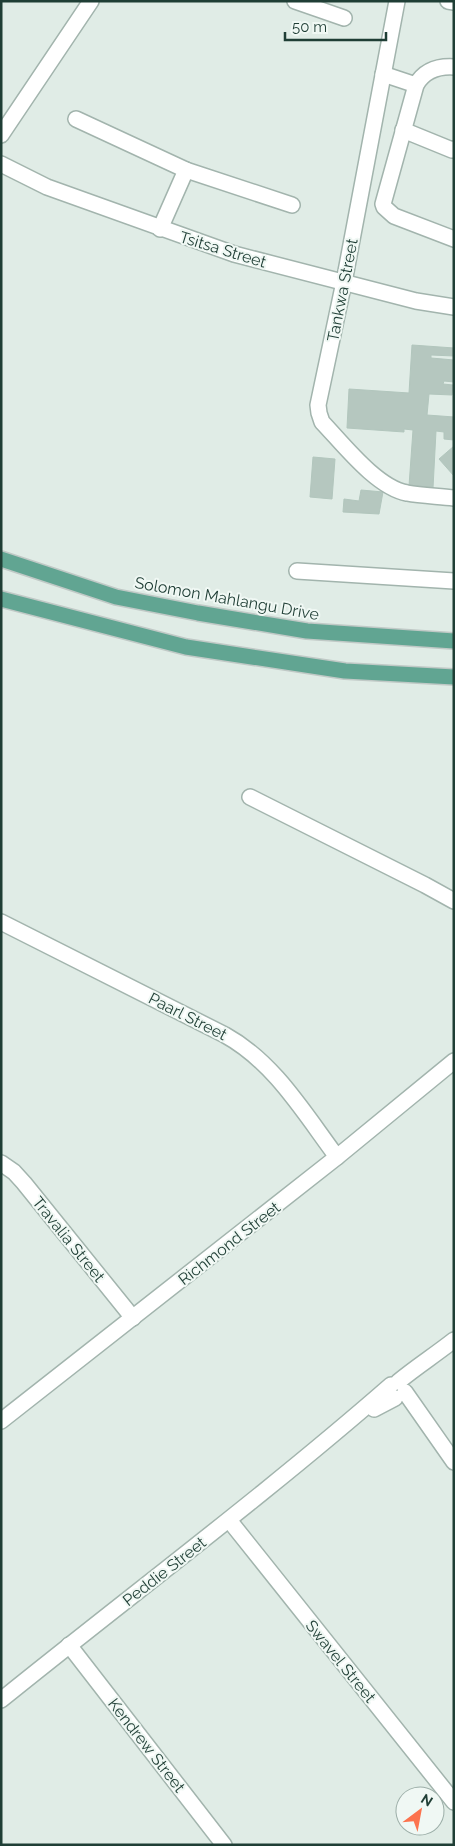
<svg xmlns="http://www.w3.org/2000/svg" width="455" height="1846" font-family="Raleway,sans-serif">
	<rect width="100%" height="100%" fill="#e0ece6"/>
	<g fill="#b5c7bf" stroke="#b2c6bd">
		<path d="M412 345 454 348V356L431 355V358L454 360V382L444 381 443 384 453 385 452 395 429 394 427 415 454 417V440L444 439V432L436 431 433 488 409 486 413 430 404 429V432L347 428 349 389 409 393Z"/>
		<path d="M454 446V476L439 459Z"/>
		<path d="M313 457 335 459 332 499 310 497Z"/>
		<path d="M361 490 383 492 379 514 343 512 344 499 359 501Z"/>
	</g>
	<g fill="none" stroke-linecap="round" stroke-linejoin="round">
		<g stroke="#a2b4ad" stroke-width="18">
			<g id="minor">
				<path d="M295 1 344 18"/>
				<path d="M397 1 344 282 318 405 319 413 322 422C343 444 377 488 407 493 422 496 439 496 454 498"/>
				<path d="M448 1 454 2"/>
				<path d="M454 67C438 66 424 71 416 85L383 204 384 207 394 216 454 239"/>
				<path d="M383 74 416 85"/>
				<path d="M76 119 186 170 160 229"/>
				<path d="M403 130 452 150 454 149"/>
				<path d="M1 135 91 1"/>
				<path d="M1 164 47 187 234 254 416 301 454 307"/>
				<path d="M186 170 292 205"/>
				<path d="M297 571 454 581"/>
				<path d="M250 797 425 885 454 901"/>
				<path d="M1 922 225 1035C274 1062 304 1113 337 1157"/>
				<path d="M1 1163 14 1172 24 1183 133 1318"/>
				<path d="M398 1382C416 1367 435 1355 454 1340"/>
				<path d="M405 1392 454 1462"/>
				<path d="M374 1409 395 1398"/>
				<path d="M1 1421 337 1157 454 1061"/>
				<path d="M229 1520 454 1802"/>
				<path d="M69 1645 224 1845"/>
				<path d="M1 1700C131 1595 265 1495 391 1385"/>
			</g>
		</g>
		<g stroke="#c0c9c6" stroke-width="18">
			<g id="major">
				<path d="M1 559 116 597 198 613 307 631 454 641"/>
				<path d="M1 599 186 647 345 671 454 677"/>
			</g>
		</g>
		<use href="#minor" stroke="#fff" stroke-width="15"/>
		<use href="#major" stroke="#61a592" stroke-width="15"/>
	</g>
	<g text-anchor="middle" stroke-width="4" stroke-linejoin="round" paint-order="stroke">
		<g font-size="16" fill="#1f3e35" stroke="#f0f8f4">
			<text transform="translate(223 249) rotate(17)" y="6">Tsitsa Street</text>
			<text transform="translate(342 290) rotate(-79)" y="6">Tankwa Street</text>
			<text transform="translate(227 598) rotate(10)" y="6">Solomon Mahlangu Drive</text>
			<text transform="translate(188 1016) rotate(27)" y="6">Paarl Street</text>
			<text transform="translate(69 1239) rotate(51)" y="6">Travalia Street</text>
			<text transform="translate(229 1243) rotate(-38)" y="6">Richmond Street</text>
			<text transform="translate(164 1571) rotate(-38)" y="6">Peddie Street</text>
			<text transform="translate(341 1661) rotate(51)" y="6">Swavel Street</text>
			<text transform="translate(147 1745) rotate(52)" y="6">Kendrew Street</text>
		</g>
	</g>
	<rect width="455" height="1846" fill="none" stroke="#1f3e35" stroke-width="5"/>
	<g transform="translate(420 1811) rotate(32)"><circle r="24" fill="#f0f8f4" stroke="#9caea8"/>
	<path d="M0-4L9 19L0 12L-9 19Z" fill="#fc734e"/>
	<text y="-8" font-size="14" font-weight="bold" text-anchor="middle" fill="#1f3e35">N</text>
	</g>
	<path d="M285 32v8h101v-8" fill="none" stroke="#1f3e35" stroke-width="2.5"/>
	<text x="292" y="32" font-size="15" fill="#1f3e35" stroke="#f0f8f4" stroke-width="4" paint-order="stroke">50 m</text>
</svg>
